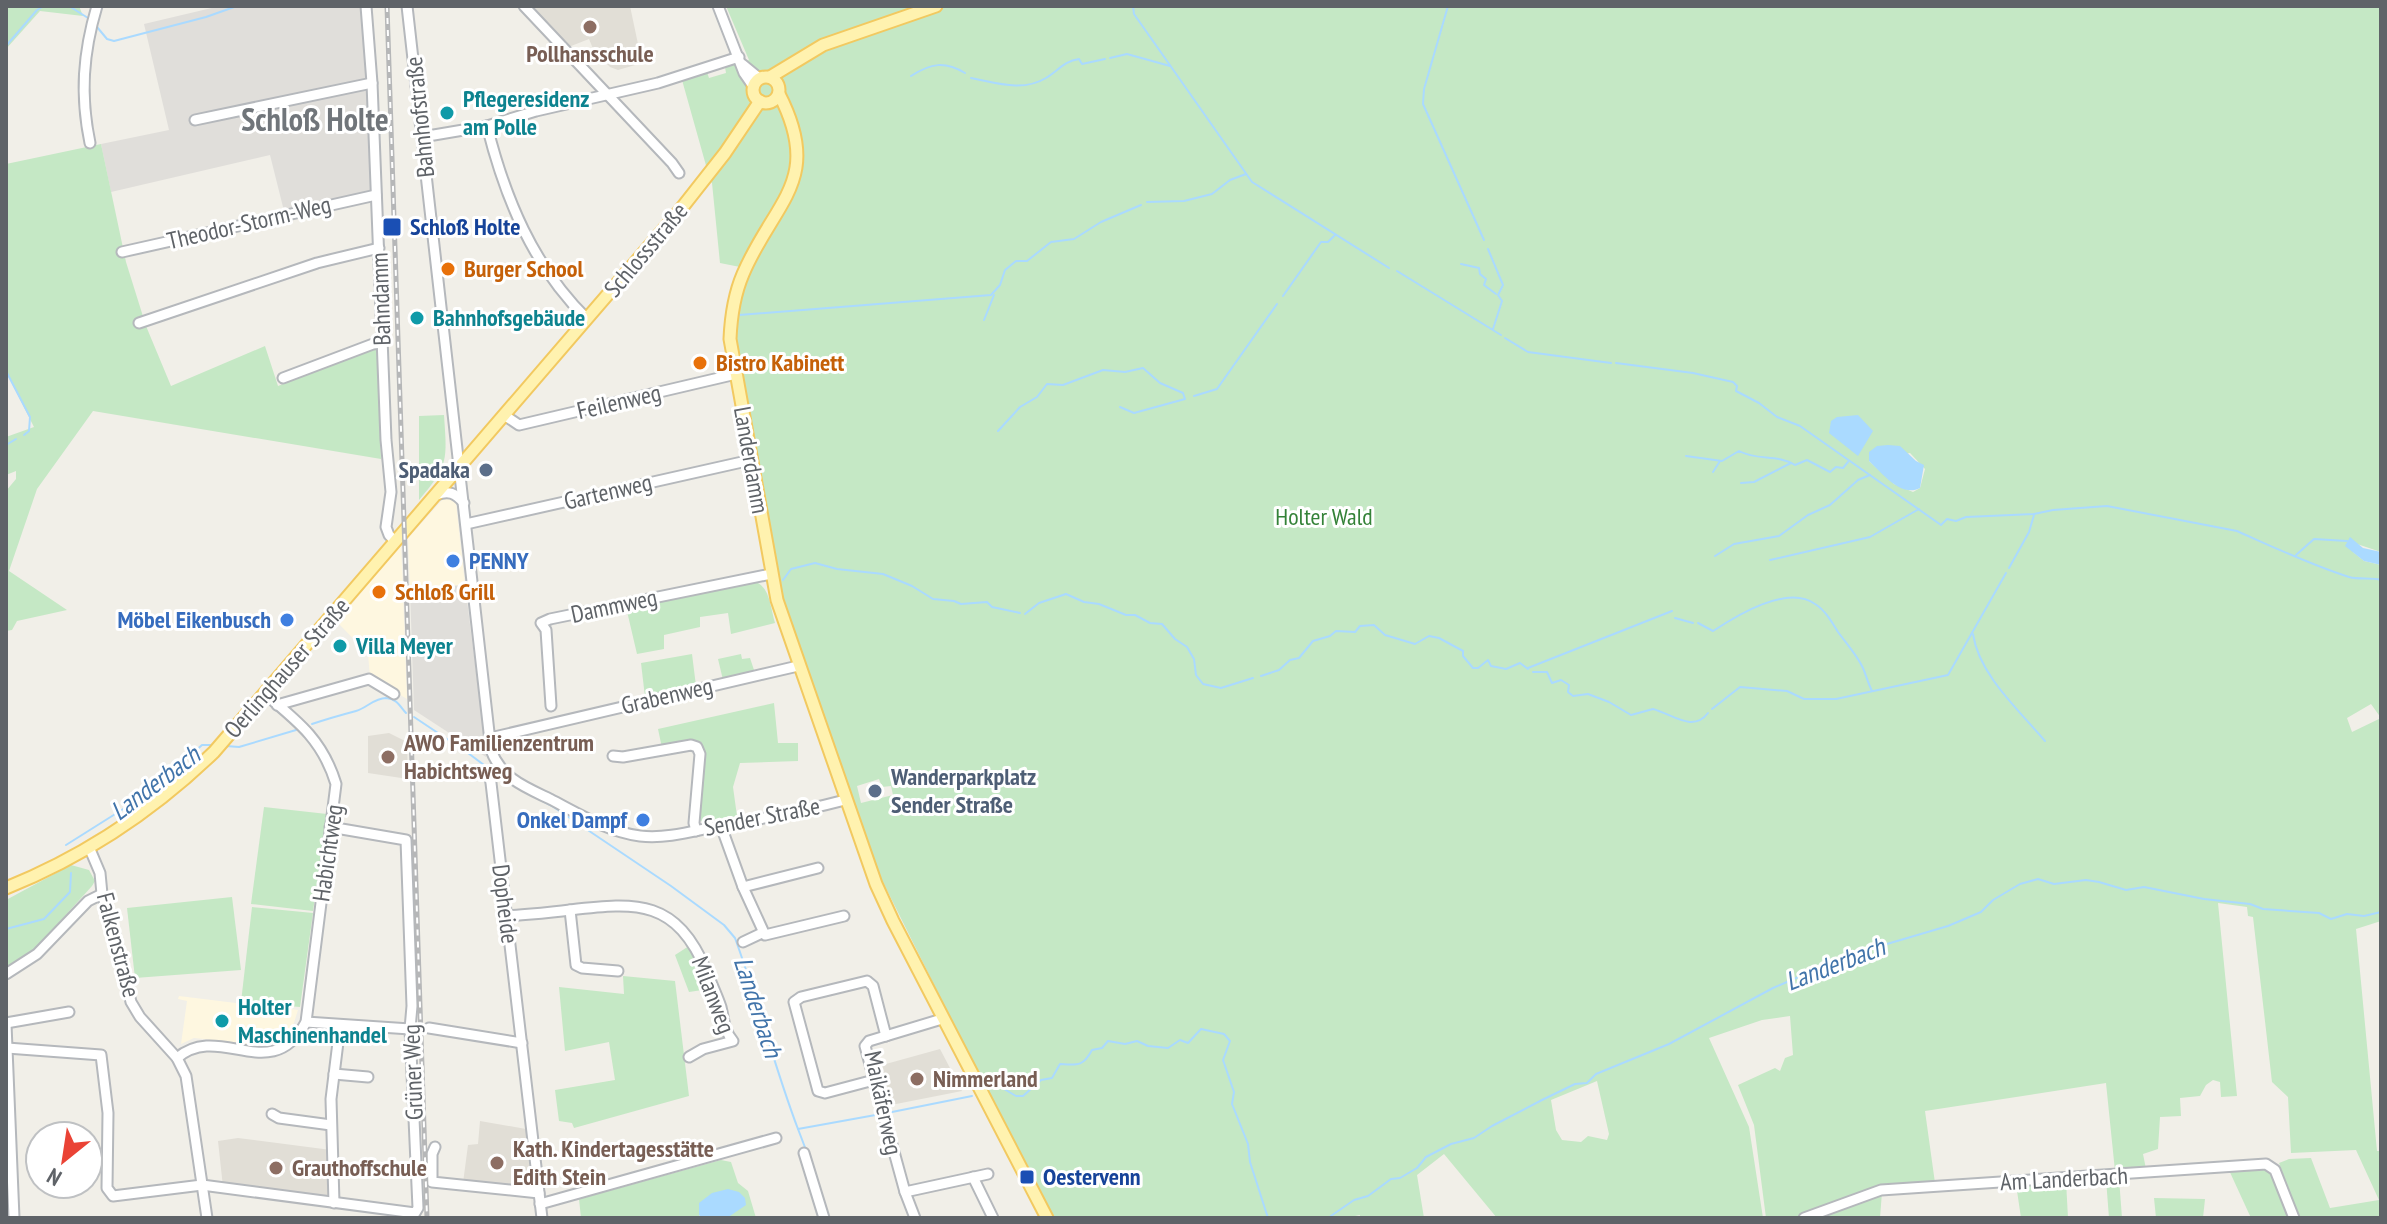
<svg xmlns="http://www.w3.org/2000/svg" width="2387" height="1224" font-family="'PT Sans Narrow',sans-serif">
	<rect width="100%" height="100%" fill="#f1efe8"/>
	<g fill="#fef7e0">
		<path d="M443 499H450L456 503 465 585 410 589 408 538Z"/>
		<path d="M401 544 402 566 407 699 370 677 368 654 337 622Z"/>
		<path d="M179 996 252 1005 298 1010 291 1032 279 1043 269 1046 194 1038 181 1044 187 1001 178 999Z"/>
	</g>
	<g fill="#e0deda">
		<path d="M220 6H363L372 192 284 211 270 155 111 192 101 144 169 130 144 24Z"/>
		<path d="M465 585 484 735 486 757 414 710 410 589Z"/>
	</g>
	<g fill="#e1ded6">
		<path d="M527 6H630L642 63 618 70 610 67 594 51 589 39 566 48Z"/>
		<path d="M389 733 407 742 408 779 368 773V736Z"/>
		<path d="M940 1049 962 1091 886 1106 875 1067Z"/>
		<path d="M480 1121 526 1129 531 1189 463 1183 468 1145 478 1144Z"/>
		<path d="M238 1138 331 1150 332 1198 223 1187 218 1141Z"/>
	</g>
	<g fill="#c5e8c5" fill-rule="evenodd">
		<path d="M6 6H79L83 16 40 11 6 49Z"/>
		<path d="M726 6H2381V552L2357 544 2353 552 2364 561 2381 565V921L2356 929 2377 1151H2381V1218H2299L2279 1163 2289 1159 2311 1158 2330 1208 2379 1200 2356 1150 2291 1153 2288 1097 2272 1082 2253 917 2248 916 2247 907 2218 903 2237 1096 2221 1097 2220 1082 2213 1080 2206 1085 2200 1096 2180 1098 2181 1116 2160 1117 2158 1149 2143 1154 2146 1169 2115 1171 2106 1083 1925 1111 1935 1183 1880 1188 1798 1218H1766L1754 1125 1738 1085 1775 1068 1780 1071 1785 1058 1793 1055 1790 1016 1762 1020 1709 1038 1749 1127 1763 1218H1497L1444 1154 1417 1175 1424 1218H1359L1360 1215 1345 1218H1050L872 860 782 602 735 338 736 317 750 269 720 263 712 183 705 176 707 169 682 80 707 72 709 78 726 73 725 67 749 60ZM1910 453 1925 469 1920 488 1913 492 1894 484 1869 461ZM2371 704 2381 718 2352 732 2347 718ZM879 779 882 787 891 786 893 795 861 803 857 786ZM1597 1081 1609 1134 1607 1140 1588 1136 1581 1142 1562 1140 1556 1130 1551 1100Z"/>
		<path d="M101 144 126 262 146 326 171 386 265 346 278 386 377 346 381 459 93 411 37 489 9 571 67 610 17 621 12 630 6 631V491L16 479V471L6 475V437L34 427 7 374 6 164Z"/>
		<path d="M444 415C447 460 449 465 419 500V416Z"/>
		<path d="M750 581C770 582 770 607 775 623L731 634 728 613 700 617V627L664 635V649L637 654 626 607Z"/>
		<path d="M692 654 696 686 645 697 641 663Z"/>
		<path d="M741 654 742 659 750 658 755 673 723 680 718 659Z"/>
		<path d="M774 703 778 743H798V761L740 763 733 787 737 816 704 823 697 818 702 742 662 748 658 729Z"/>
		<path d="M264 807 327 814 313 911 251 904Z"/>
		<path d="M71 865 89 870 95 881 92 886 34 950 6 968V900Z"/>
		<path d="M232 897 241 970 135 978 127 908Z"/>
		<path d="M252 907 313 913 300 1007 241 1002Z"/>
		<path d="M689 946 709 989 689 992 675 955Z"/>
		<path d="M623 976 675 981 689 1096 574 1128 572 1123 559 1121 555 1090 615 1080 609 1042 565 1051 559 987 624 994Z"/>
		<path d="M721 1160 731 1162 738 1183 748 1191 756 1218H727L729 1215H699L702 1218H581L579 1199Z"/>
		<path d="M2228 1168H2269L2292 1218H2251Z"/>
		<path d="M2119 1178 2122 1218H2109L2106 1179Z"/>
		<path d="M2066 1181 2068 1218H2021L2016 1184Z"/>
		<path d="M1882 1192 1880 1218H1815Z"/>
		<path d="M2154 1198 2205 1199 2203 1218H2156Z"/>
	</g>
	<g fill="#aadaff">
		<path d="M1858 415 1873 431 1858 456 1829 433 1831 421 1837 417Z"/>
		<path d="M1888 445 1900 446 1916 461 1924 465 1920 488C1901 498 1882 473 1869 461V452L1877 446Z"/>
		<path d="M2350 537 2363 548 2381 552V565L2364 561 2345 546Z"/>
		<path d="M728 1189 739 1192 745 1198 746 1205 727 1218H702L699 1215V1203L712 1193Z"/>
	</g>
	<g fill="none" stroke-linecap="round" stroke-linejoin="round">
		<g stroke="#aadaff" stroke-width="2">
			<path d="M69 6 88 18"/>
			<path d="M1133 6 1134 14 1252 182 1389 268"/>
			<path d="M1448 6 1424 89 1423 104 1484 240"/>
			<path d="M97 27 107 39 114 41 206 17 237 6"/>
			<path d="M6 46 37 10 44 6"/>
			<path d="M1110 58 1127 54 1170 66"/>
			<path d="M911 76C931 63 945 61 965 73"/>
			<path d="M971 78C997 83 1023 92 1046 78 1058 71 1064 61 1079 59L1082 64 1105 59"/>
			<path d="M1147 202 1184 201 1212 194 1230 180 1246 174"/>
			<path d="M1488 249 1503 285 1498 295 1502 301 1493 329"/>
			<path d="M1461 264 1479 268 1480 274 1486 279 1484 285 1496 294"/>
			<path d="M1397 271 1501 335"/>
			<path d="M1283 296 1321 242H1328L1335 235"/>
			<path d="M739 315 991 295 1000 285 1005 270 1016 261H1027L1051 242 1074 239 1101 222 1141 205"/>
			<path d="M984 320 994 295"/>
			<path d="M1505 338 1528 352 1611 363"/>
			<path d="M1616 363 1693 373 1733 382 1737 386 1736 391 1759 403 1777 417 1800 426 1941 525 1947 519 1956 521 1966 517 2034 514 2053 510 2107 506 2237 531C2273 547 2311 565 2349 577 2360 580 2371 577 2381 580"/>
			<path d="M6 371 30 417 29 431 24 435"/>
			<path d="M1194 396 1217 389 1277 304"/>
			<path d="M998 431 1020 407 1037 397 1047 384 1063 385 1103 370 1125 372 1143 368 1160 383 1183 393 1185 399 1134 413 1120 407"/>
			<path d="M6 445 16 439"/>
			<path d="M1686 456 1722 461 1739 451C1757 461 1778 454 1795 465L1807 460 1830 472 1836 467 1843 468 1848 462"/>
			<path d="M1713 472 1720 461"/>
			<path d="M1741 483 1754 482 1791 463"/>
			<path d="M2296 555 2314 539 2347 541"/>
			<path d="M1715 556 1734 544 1779 536 1808 515 1830 505 1858 480 1870 475"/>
			<path d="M1770 560 1870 537 1919 509"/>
			<path d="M2009 568 2029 532 2034 515"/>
			<path d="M783 580 791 569 815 563 837 569 883 574 912 586 933 599 954 601 961 604 987 602 992 607 1020 613"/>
			<path d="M1025 614 1039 603 1066 594 1084 602 1099 604 1126 615H1135L1150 623 1162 624 1175 639 1187 647 1194 659 1196 675 1203 684 1221 688 1253 678"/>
			<path d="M1675 618 1693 623"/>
			<path d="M1698 623 1713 631C1736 616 1787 584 1815 604 1825 610 1832 622 1838 632 1846 643 1857 655 1863 668 1866 675 1868 683 1872 691"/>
			<path d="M1973 634C1979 675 2019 710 2045 741"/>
			<path d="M1528 668 1672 611"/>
			<path d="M1533 672H1547L1552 683 1561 680 1569 685 1568 692 1573 696 1588 694 1609 702 1631 715 1653 709C1672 714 1693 733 1708 713"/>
			<path d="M1261 676 1279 670 1290 660 1299 658 1313 641 1330 636 1336 631 1355 632 1360 626 1374 625 1385 635 1415 644 1429 636 1439 638 1463 651V656L1473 668H1478L1488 660 1491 666 1506 669 1520 663 1528 669"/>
			<path d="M1712 709 1740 687 1787 691 1804 699H1836L1948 675 2006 573"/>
			<path d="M414 717 459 747"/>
			<path d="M312 724C327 719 341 715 356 711 367 708 374 698 386 698 397 699 399 705 406 713"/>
			<path d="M226 746 239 747 296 730"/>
			<path d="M464 750 484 765"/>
			<path d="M503 780 552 806 671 886 724 925 735 938C758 1001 774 1066 798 1129L881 1114"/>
			<path d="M66 845 147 794 202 745H211"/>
			<path d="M6 929 44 919 70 892 71 873"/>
			<path d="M990 1087 999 1086 1016 1096H1023L1041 1080 1052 1078 1060 1064C1077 1065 1083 1067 1092 1050L1102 1048 1108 1041 1125 1044 1137 1041 1148 1046 1168 1048 1180 1040 1188 1043 1201 1029 1224 1034 1230 1041 1223 1060 1234 1092 1232 1104 1248 1144 1250 1162 1268 1218"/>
			<path d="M887 1113 972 1096"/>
			<path d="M798 1129 806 1150"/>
			<path d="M1328 1218 1354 1200 1368 1196 1391 1179 1400 1178 1417 1168 1426 1157 1451 1144 1474 1138 1492 1126 1542 1100 1575 1084 1587 1083 1596 1074 1669 1044 1773 988 1833 962H1840L1853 954 1948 926 1981 912 1993 900 2020 884 2038 879 2054 884 2086 880 2099 882 2126 890 2144 887 2204 899 2250 904 2263 909 2319 913 2331 919 2347 914 2364 916 2381 912"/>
		</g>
		<g stroke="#b5b8bc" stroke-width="13">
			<g id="minor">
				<path d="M366 6 372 83 386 440 391 492 386 527 389 535 395 541"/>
				<path d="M407 6 491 750C501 778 525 787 550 799 579 814 608 832 640 836 667 839 693 831 719 826 762 819 803 811 845 800"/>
				<path d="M524 6 672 163 679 173"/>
				<path d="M718 6 744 73 753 86"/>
				<path d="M742 64 759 78"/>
				<path d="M195 120 372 83"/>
				<path d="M487 126C505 198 533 266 587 319"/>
				<path d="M422 137 487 126 536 111 658 83 739 57"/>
				<path d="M90 143C80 95 83 53 97 6"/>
				<path d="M122 252 376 195"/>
				<path d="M139 323 317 263 379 248"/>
				<path d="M283 378 373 344 382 343"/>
				<path d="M504 415 519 425 736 374"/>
				<path d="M436 495C449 490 455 493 464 503"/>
				<path d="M466 524 751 460"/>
				<path d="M277 705 369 679 394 694"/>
				<path d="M551 706 546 630 541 623 550 619 771 574"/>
				<path d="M490 738 798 666"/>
				<path d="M613 756 623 757 691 745 697 747 700 754 694 823 696 831"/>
				<path d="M499 768 490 778 491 783 542 1218"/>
				<path d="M721 826 743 887 765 935 844 916"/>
				<path d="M89 847 100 873 102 894 115 935 131 1002 140 1017 177 1058 186 1076 207 1218"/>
				<path d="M743 887 818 868"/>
				<path d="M570 910 576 965 582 968 618 971"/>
				<path d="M508 916C529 914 549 913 570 910 638 902 676 899 707 972 711 983 717 995 721 1007 724 1019 724 1031 733 1041L703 1049 689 1057"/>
				<path d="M743 942 762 933"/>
				<path d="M6 974 37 954 88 901 102 894"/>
				<path d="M306 1022 410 1029"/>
				<path d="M6 1023 69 1012"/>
				<path d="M6 1024 14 1218"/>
				<path d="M429 1028 522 1043"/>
				<path d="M7 1048 101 1055 108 1113 107 1188 113 1196 202 1185 415 1213 418 1208 410 1029 412 1006 406 840 330 827"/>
				<path d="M177 1058C220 1021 271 1087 306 1022L336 784C323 741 299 722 265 694"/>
				<path d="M334 1074 368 1077"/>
				<path d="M874 1080 825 1093 818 1091 794 1002 801 997 867 981 873 986 886 1036"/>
				<path d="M272 1114 279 1118 331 1125"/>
				<path d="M435 1147 432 1154V1182L539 1193"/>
				<path d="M804 1153 824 1218"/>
				<path d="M973 1177 993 1218"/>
				<path d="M905 1192 865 1046 869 1041 942 1019"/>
				<path d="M334 1203 331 1099 340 1026"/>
				<path d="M540 1204 776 1138"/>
				<path d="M915 1218 905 1192 988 1174"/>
				<path d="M1804 1218 1881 1190 2266 1164 2275 1170 2294 1218"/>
			</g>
		</g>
		<g stroke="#f2c960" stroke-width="15">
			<g id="major">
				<circle cx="766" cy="90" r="13"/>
				<path d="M770 77 823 45 936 6"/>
				<path d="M779 94C824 181 774 201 743 274 734 295 731 316 730 339L777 600 876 884 893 921 1047 1218"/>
				<path d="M6 888C83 857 154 810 214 752L677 214 725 153 760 101"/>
			</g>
		</g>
		<use href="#minor" stroke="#fff" stroke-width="9"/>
		<use href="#major" stroke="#fff2af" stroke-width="11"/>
		<g stroke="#b6b7b8" stroke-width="5">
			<path id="rail" d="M387 6 427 1218"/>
		</g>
		<use href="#rail" stroke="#fff" stroke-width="2" stroke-dasharray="6" stroke-linecap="butt"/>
	</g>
	<g fill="#8d6e63" stroke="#fff" stroke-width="3">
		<circle cx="590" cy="27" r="8"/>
		<circle cx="388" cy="757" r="8"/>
		<circle cx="917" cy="1079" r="8"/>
		<circle cx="497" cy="1163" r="8"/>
		<circle cx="276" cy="1168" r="8"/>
	</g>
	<g fill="#0f9aa8" stroke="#fff" stroke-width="3">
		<circle cx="447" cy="113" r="8"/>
		<circle cx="417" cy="318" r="8"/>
		<circle cx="340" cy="646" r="8"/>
		<circle cx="222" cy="1021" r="8"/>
	</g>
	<g fill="#1a4fb4" stroke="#fff" stroke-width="3">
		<rect x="382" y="217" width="20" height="20" rx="4"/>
		<rect x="1019" y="1169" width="16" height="16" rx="4"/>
	</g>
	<g fill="#e8710a" stroke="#fff" stroke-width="3">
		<circle cx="448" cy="269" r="8"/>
		<circle cx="700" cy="363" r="8"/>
		<circle cx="379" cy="592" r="8"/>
	</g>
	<g fill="#5c6f8a" stroke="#fff" stroke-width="3">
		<circle cx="486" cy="470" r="8"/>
		<circle cx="875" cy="791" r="8"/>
	</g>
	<g fill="#3f7fe0" stroke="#fff" stroke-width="3">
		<circle cx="453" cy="561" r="8"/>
		<circle cx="287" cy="620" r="8"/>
		<circle cx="643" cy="820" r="8"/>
	</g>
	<g text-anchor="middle" stroke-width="6" stroke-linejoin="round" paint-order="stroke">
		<g font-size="24" font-weight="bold" fill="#785e54" stroke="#fff" text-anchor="start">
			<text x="590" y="62" text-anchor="middle">Pollhansschule</text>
			<text x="404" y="751">AWO Familienzentrum<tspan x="404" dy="28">Habichtsweg</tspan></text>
			<text x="933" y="1087">Nimmerland</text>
			<text x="513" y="1157">Kath. Kindertagesstätte<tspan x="513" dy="28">Edith Stein</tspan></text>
			<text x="292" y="1176">Grauthoffschule</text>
		</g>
		<g font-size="24" font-weight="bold" fill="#0d838f" stroke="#fff" text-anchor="start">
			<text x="463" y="107">Pflegeresidenz<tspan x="463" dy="28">am Polle</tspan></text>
			<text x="433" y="326">Bahnhofsgebäude</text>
			<text x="356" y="654">Villa Meyer</text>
			<text x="238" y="1015">Holter<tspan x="238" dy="28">Maschinenhandel</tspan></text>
		</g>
		<g font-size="24" fill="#5f6368" stroke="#fff">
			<text transform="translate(420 117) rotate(-96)" y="8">Bahnhofstraße</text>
			<text transform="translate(249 223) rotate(-13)" y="8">Theodor-Storm-Weg</text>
			<text transform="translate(646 250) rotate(-50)" y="8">Schlossstraße</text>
			<text transform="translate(381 299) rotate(-92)" y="8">Bahndamm</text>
			<text transform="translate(619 402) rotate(-13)" y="8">Feilenweg</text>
			<text transform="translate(751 460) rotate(80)" y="8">Landerdamm</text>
			<text transform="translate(608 492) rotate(-13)" y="8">Gartenweg</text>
			<text transform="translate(614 606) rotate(-12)" y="8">Dammweg</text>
			<text transform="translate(287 668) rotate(-49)" y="8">Oerlinghauser Straße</text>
			<text transform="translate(667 696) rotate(-13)" y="8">Grabenweg</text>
			<text transform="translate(762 817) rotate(-11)" y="8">Sender Straße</text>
			<text transform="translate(328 853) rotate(-82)" y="8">Habichtweg</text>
			<text transform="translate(505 904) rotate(83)" y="8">Dopheide</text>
			<text transform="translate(118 945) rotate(75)" y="8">Falkenstraße</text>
			<text transform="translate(713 995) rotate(69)" y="8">Milanweg</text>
			<text transform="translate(413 1072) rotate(-92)" y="8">Grüner Weg</text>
			<text transform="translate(883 1103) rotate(78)" y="8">Maikäferweg</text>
			<text transform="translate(2064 1179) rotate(-3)" y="8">Am Landerbach</text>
		</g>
		<g font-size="24" font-weight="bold" fill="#164399" stroke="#fff" text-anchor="start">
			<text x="410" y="235">Schloß Holte</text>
			<text x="1043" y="1185">Oestervenn</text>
		</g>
		<g font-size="24" font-weight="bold" fill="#c56008" stroke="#fff" text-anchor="start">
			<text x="464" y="277">Burger School</text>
			<text x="716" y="371">Bistro Kabinett</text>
			<text x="395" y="600">Schloß Grill</text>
		</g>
		<g font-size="24" font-weight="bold" fill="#4e5e75" stroke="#fff" text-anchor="end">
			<text x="470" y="478">Spadaka</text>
			<text x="891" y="785" text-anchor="start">Wanderparkplatz<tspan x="891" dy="28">Sender Straße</tspan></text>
		</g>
		<g font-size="24" fill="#348238" stroke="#fff">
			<text x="1324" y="525">Holter Wald</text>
		</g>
		<g font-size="24" font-weight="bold" fill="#366cbe" stroke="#fff" text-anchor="end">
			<text x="469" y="569" text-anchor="start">PENNY</text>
			<text x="271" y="628">Möbel Eikenbusch</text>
			<text x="627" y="828">Onkel Dampf</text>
		</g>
		<g font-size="26" font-style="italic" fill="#4174aa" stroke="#fff">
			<text transform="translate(155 783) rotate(-37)" y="9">Landerbach</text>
			<text transform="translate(1835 964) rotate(-21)" y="9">Landerbach</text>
			<text transform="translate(758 1007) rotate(72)" y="9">Landerbach</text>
		</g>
		<g font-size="32" font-weight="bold" fill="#70757a" stroke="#fff">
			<text x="315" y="131">Schloß Holte</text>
		</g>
	</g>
	<rect width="2387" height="1224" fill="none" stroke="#5f6368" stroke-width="16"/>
	<g transform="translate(64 1160) rotate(210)"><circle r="38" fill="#ffffff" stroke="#bfc1c3" stroke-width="2"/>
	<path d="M0-6L14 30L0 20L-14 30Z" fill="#ea4335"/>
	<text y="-12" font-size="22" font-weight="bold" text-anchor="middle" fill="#5f6368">N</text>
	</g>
</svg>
